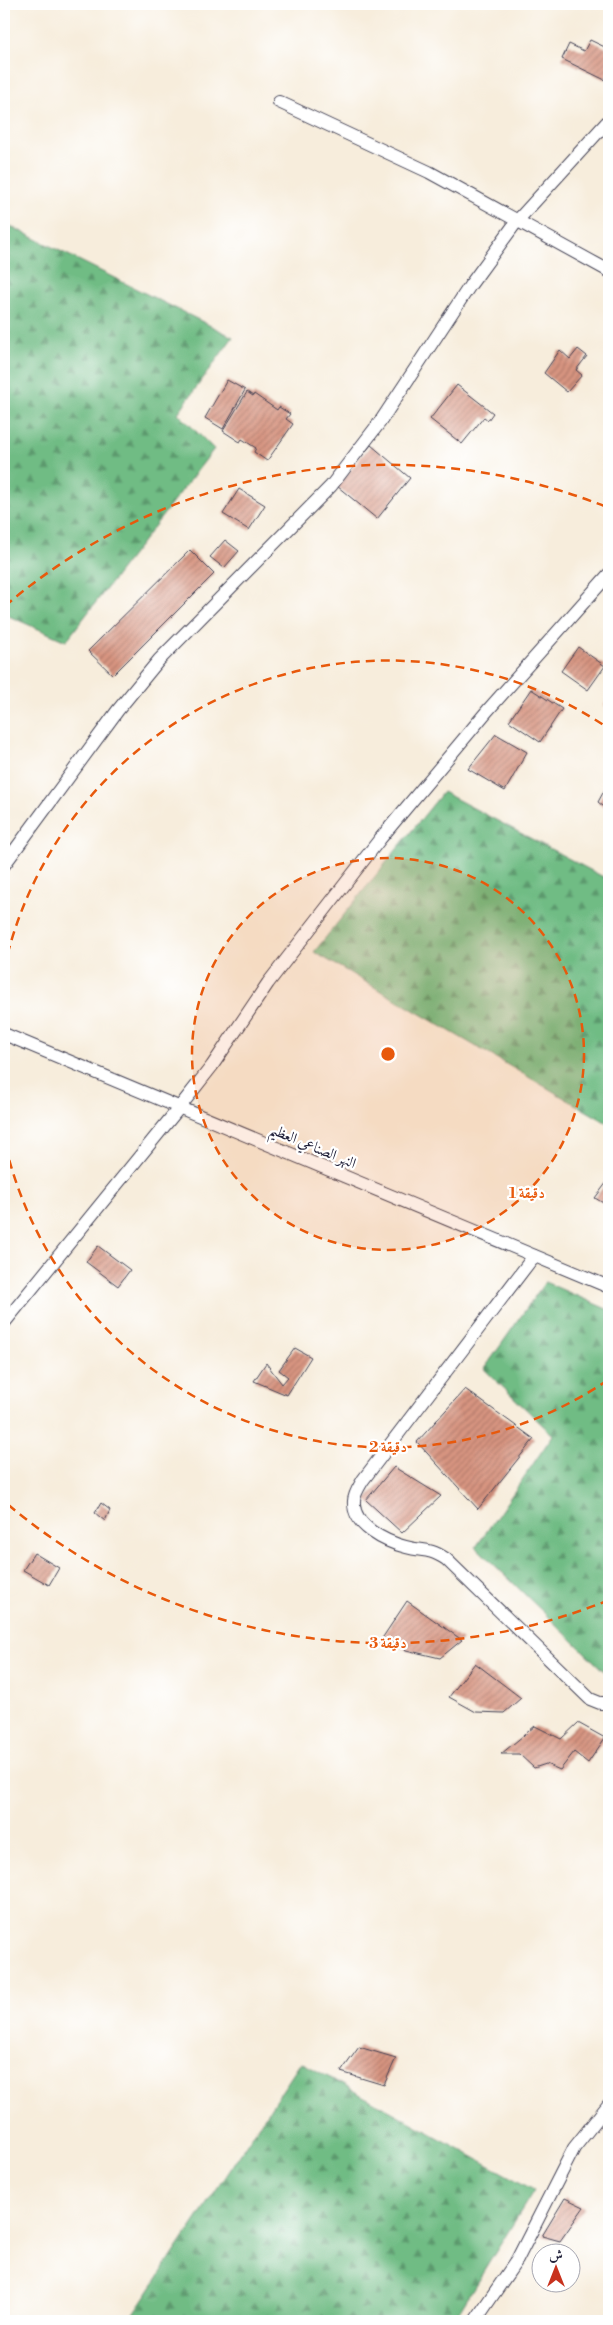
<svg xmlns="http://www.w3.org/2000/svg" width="613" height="2325" font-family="'Libre Bodoni',Amiri,serif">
	<defs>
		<pattern id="forest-firs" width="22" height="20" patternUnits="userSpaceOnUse" patternTransform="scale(1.25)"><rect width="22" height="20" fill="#70bc84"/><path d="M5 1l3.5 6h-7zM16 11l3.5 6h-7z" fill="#5c986d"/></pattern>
		<pattern id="building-hatch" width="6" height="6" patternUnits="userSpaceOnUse" patternTransform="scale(1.25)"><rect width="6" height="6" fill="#d79480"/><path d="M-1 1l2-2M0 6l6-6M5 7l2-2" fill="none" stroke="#ae786a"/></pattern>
	</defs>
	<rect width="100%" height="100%" fill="#fff"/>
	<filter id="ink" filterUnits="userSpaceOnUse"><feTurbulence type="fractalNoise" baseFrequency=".02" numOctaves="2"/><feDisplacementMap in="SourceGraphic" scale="10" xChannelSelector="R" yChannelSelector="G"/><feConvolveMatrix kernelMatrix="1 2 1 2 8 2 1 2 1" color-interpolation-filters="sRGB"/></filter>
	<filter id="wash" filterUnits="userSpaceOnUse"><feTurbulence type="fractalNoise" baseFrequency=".0096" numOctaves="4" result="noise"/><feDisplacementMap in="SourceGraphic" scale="20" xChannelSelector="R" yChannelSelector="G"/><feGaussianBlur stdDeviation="1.12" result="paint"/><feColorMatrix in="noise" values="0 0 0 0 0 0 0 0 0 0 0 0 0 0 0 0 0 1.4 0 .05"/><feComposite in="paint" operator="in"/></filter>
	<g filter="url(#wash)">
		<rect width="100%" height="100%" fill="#f7eddc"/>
		<g fill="url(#forest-firs)" stroke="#496f60">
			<path d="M4 223 233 337 178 413 214 449 66 641 4 614Z"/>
			<path d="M443 792 609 880V1124L314 952Z"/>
			<path d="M545 1282 609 1310V1676L476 1547 553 1435 484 1369Z"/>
			<path d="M301 2062 534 2190 453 2321H129Z"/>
		</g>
		<g id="blocks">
			<g fill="url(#building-hatch)">
				<path d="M590 40 609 49V70L605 80 562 59 569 44 584 51Z"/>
				<path d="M578 349 587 356 576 370 582 375 567 392 544 373 560 350 570 359Z"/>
				<path d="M227 380 245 390 223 429 205 418Z"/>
				<path d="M457 385 493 413 488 420 484 417 462 444 430 419Z"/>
				<path d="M247 392 253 396 254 394 277 410 279 407 290 414 286 419 293 424 267 461 254 452 256 448 242 439 240 442 223 431Z"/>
				<path d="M371 445 410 478 377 519 337 486Z"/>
				<path d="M239 489 265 505 249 530 223 514Z"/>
				<path d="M225 540 239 551 224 568 210 557Z"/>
				<path d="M190 550 214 574 113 675 88 651Z"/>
				<path d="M578 647 605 666 588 690 561 671Z"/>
				<path d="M531 689 562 709 540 742 509 721Z"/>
				<path d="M609 698V709L604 705Z"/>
				<path d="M496 734 527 752 505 791 468 769Z"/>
				<path d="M609 782V811L598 802Z"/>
				<path d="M607 1182 609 1184V1199L605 1204 595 1198Z"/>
				<path d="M98 1246 130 1270 118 1286 86 1262Z"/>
				<path d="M295 1348 311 1357 287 1395 254 1381 266 1363 282 1384 288 1377 279 1370Z"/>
				<path d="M465 1389 534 1439 478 1509 417 1442Z"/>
				<path d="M394 1467 441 1496 402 1533 366 1500Z"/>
				<path d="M101 1503 110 1510 105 1521 95 1513Z"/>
				<path d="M34 1553 59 1568 49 1585 23 1570Z"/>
				<path d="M407 1601 462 1640 440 1658 406 1650 392 1643 377 1646Z"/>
				<path d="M475 1663 521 1698 504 1713 476 1712 449 1697Z"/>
				<path d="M578 1723 605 1738 588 1763 574 1752 560 1770 546 1764 534 1768 519 1754H501L535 1726 561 1739Z"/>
				<path d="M359 2047 396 2058 384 2085 341 2072Z"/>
				<path d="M565 2198 584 2207 560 2241 542 2236Z"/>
			</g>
		</g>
	</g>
	<g filter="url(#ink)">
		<use href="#blocks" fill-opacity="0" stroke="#424053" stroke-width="1"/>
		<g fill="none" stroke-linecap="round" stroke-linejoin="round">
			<g stroke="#424053" stroke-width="14">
				<g id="street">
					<path d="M279 102 429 172 609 271"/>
					<path d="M4 865 118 710 159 660 331 486 380 422 471 284 517 221 609 120"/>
					<path d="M4 1034 609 1287"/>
					<path d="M534 1256 363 1480C359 1487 354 1494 354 1501 352 1526 386 1542 406 1547 424 1552 427 1547 446 1559L590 1699 600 1703H609"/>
					<path d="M4 1323 179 1108 212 1066 268 983 380 839 488 710 609 574"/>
					<path d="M475 2321 517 2260 574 2148 609 2104"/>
				</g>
			</g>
			<use href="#street" stroke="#fff" stroke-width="12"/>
		</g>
	</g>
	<circle cx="388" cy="1054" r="196" fill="#e8590c" fill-opacity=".12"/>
	<g fill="none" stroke="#e8590c" stroke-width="2.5" stroke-dasharray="9 6">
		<circle cx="388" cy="1054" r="196"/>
		<path d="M608 1380A393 393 0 0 1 4 1139M4 969A393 393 0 0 1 608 728"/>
		<path d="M609 1600A589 589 0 0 1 5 1502M5 606A589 589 0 0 1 609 508"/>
	</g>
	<g text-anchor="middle" stroke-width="4.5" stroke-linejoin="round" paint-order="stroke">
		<g font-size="15" fill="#22223b" stroke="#fff">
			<text transform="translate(313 1146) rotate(23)" y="5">النهر الصناعي العظيم</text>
		</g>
	</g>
	<circle cx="388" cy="1054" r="8" fill="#e8590c" stroke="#fff" stroke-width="2.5"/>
	<g font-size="15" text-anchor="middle" font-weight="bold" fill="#e8590c" stroke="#fff" stroke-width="4.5" stroke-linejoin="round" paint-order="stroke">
		<text x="527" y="1198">1 دقيقة</text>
		<text x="388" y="1452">2 دقيقة</text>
		<text x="388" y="1648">3 دقيقة</text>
	</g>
	<rect width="613" height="2325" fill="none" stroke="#fff" stroke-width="20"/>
	<g transform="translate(556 2268)"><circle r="24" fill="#ffffff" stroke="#a7a7b1"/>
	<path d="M0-4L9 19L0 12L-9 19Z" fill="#c8321e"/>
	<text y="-8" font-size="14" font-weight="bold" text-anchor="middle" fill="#22223b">ش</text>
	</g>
</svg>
